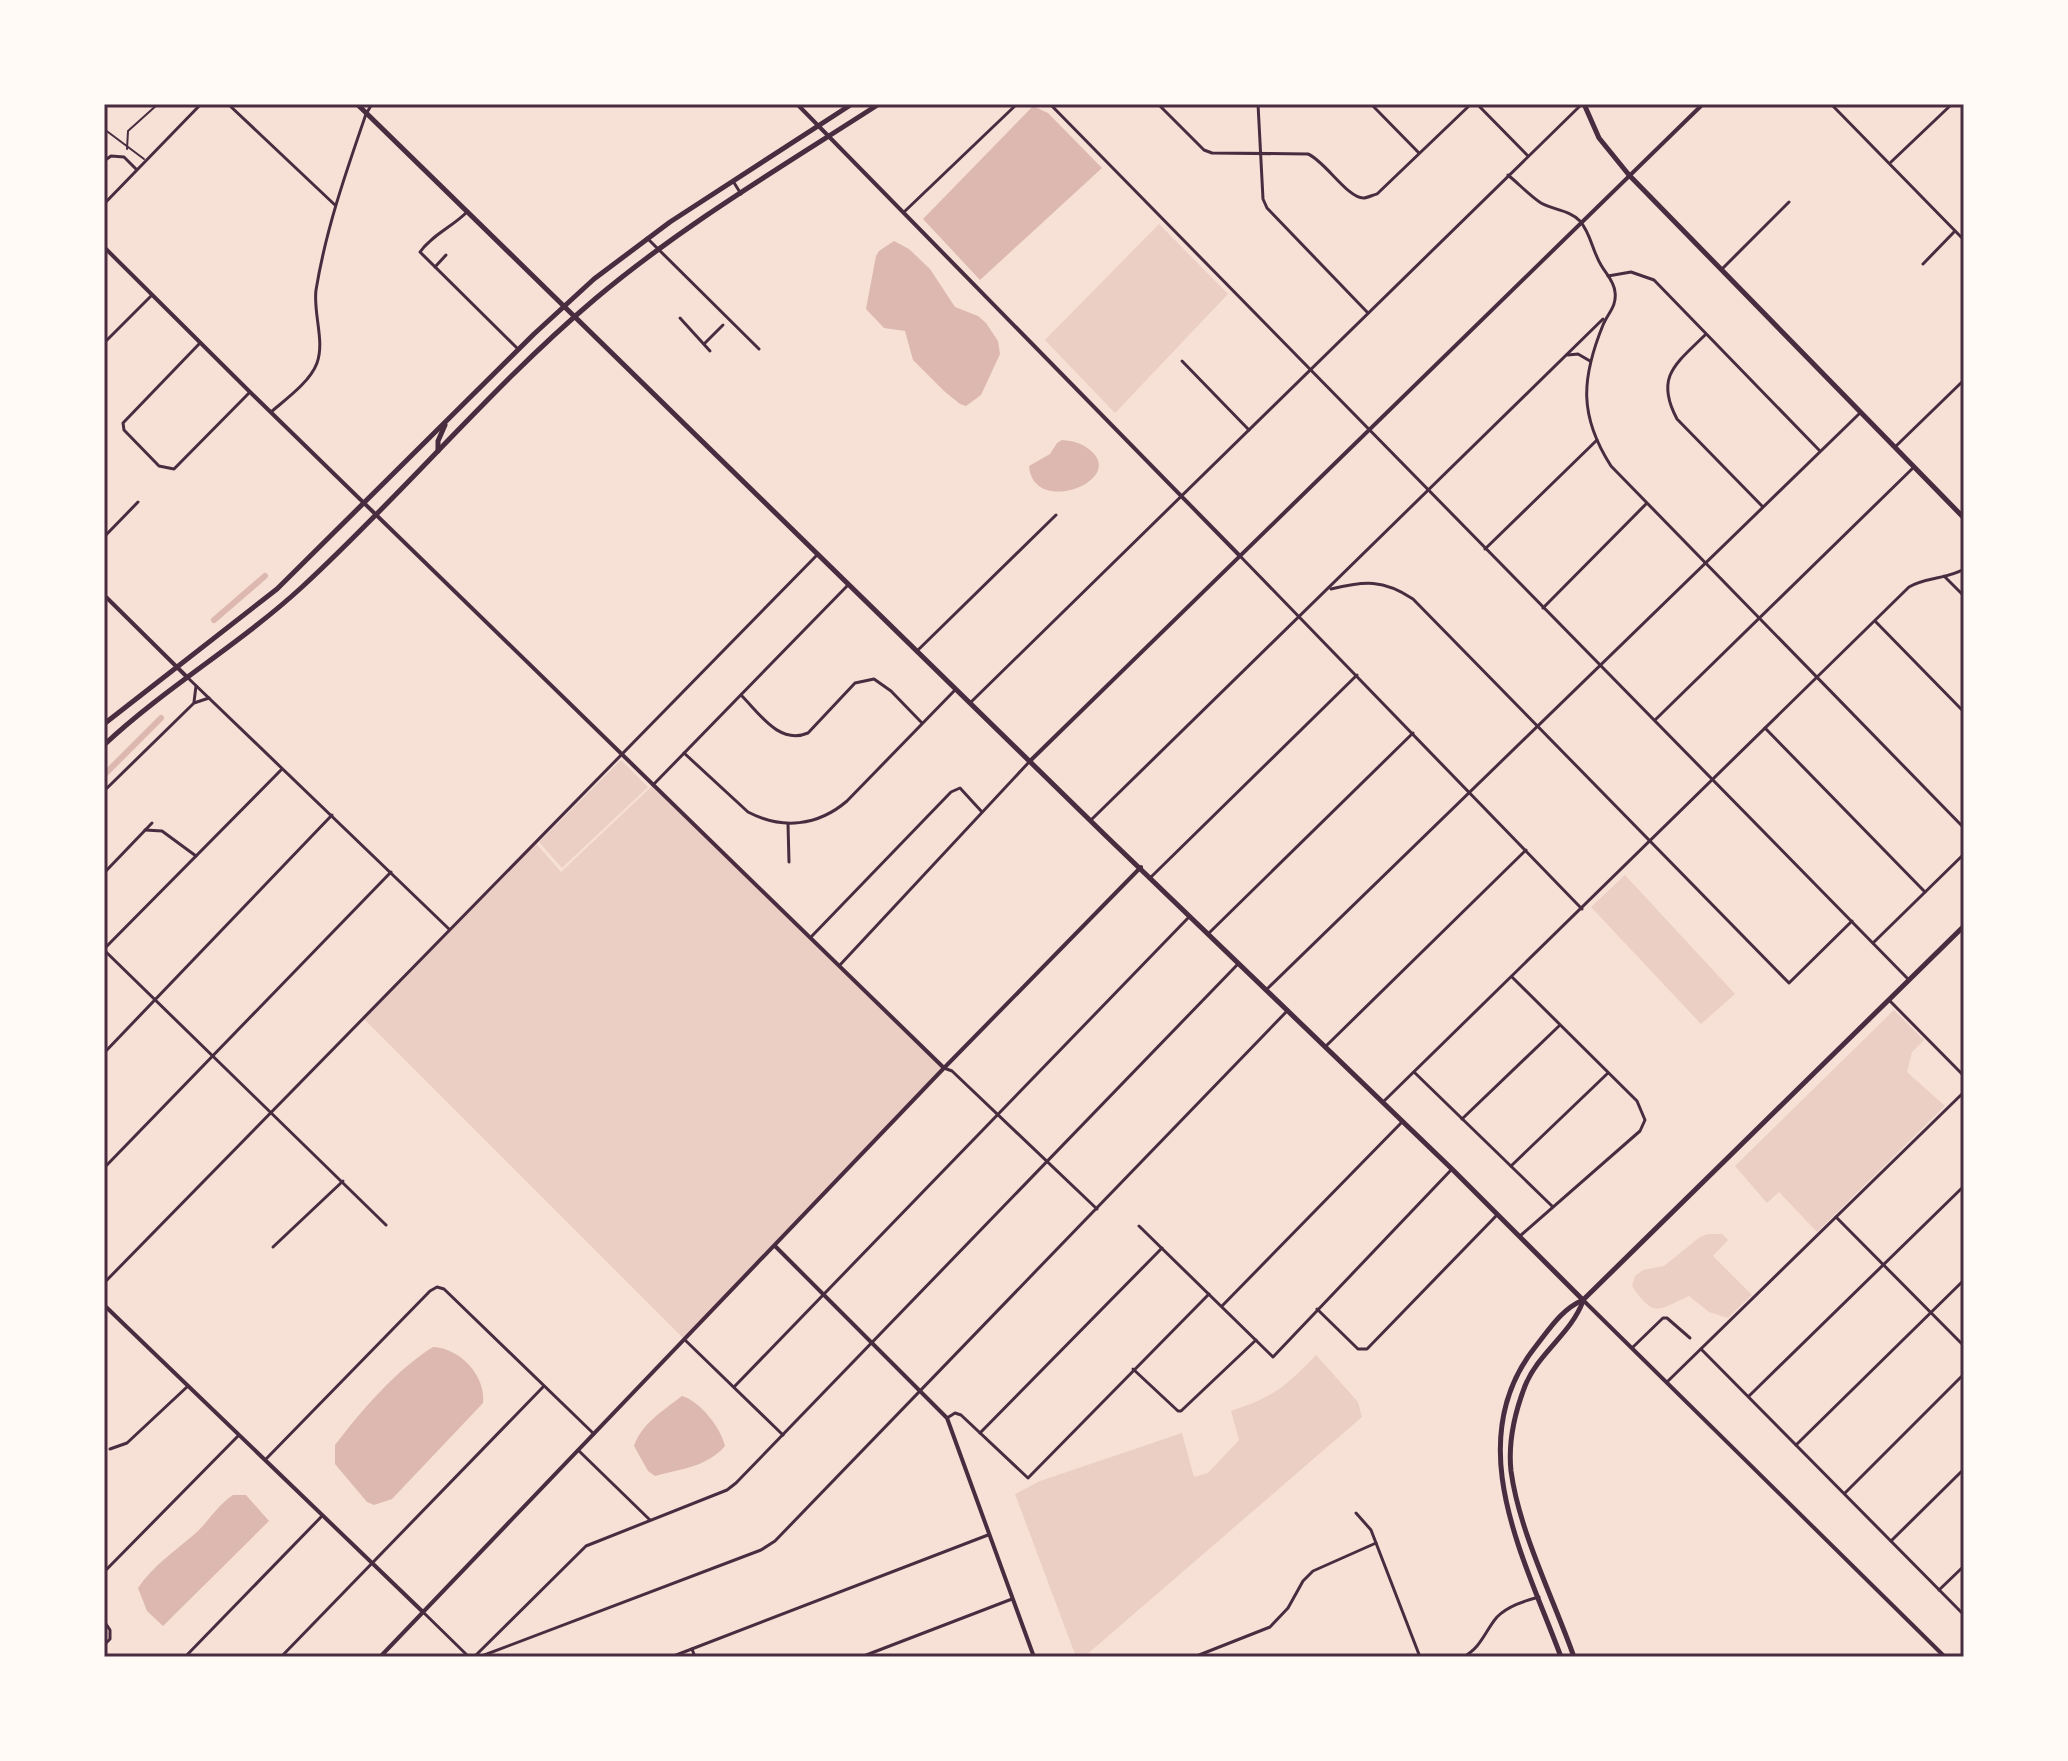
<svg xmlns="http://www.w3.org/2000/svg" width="2068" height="1761" font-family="'Nunito Sans',sans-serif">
	<rect width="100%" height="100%" fill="#f7e1d7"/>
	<g fill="#ebcfc5">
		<path d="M1159 224 1228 294 1115 413 1045 340Z"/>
		<path d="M621 760 648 787 562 868 539 842Z"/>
		<path d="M652 786 944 1068 685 1340 362 1017 535 842 561 872Z"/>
		<path d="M1625 875 1735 994 1701 1024 1591 907Z"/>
		<path d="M1894 1010 1924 1040 1912 1052 1907 1072 1945 1106 1817 1232 1779 1192 1767 1203 1735 1166Z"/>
		<path d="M1708 1234H1722L1728 1240 1713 1256 1752 1295 1728 1318 1709 1312 1689 1296C1659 1309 1655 1320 1632 1286L1635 1276 1643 1270 1664 1266 1700 1237Z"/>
		<path d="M1316 1355 1358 1402 1362 1417 1084 1657H1076L1015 1494 1040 1481 1182 1433 1194 1477 1208 1473 1239 1440 1231 1411C1274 1397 1285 1387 1316 1355Z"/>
	</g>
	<g fill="#dcb8b0">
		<path d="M1033 106 1048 113 1102 168 980 280 923 219Z"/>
		<path d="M894 241 909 249 930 269 955 307 978 316 986 323 998 341 1000 354 981 395 966 406 960 404 944 391 913 360 905 331 884 328 866 309 876 256 879 251Z"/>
		<path d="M1062 440C1074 441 1082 443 1091 451 1126 481 1033 517 1029 466L1050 454 1057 443Z"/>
		<path d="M433 1347C460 1348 486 1376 483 1403L392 1499 374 1505 367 1502 335 1464V1445C360 1412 397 1369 433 1347Z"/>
		<path d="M682 1396C700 1401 721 1428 725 1446 707 1467 680 1469 655 1476L648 1471 634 1446C642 1423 664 1410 682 1396Z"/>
		<path d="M233 1495H246L269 1521 163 1626 147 1611 138 1588C153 1565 178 1549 198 1531 210 1519 218 1505 233 1495Z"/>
	</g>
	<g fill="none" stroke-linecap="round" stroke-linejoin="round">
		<g stroke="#dcb8b0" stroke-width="6">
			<path d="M214 620 265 576"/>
			<path d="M104 775 161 718"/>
		</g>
		<g stroke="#4a2c40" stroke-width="2">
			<path d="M104 129 144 159"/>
			<path d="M127 149 128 131 158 104"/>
		</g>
		<g stroke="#4a2c40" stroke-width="3">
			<path d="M228 104 335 205"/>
			<path d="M1050 104 1909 980"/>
			<path d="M1158 104 1204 150 1212 153 1308 154C1325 161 1348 199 1364 198 1366 198 1376 194 1377 194L1471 104"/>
			<path d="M1258 104 1263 199 1267 208 1368 313"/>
			<path d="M1371 104 1419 153"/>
			<path d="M1477 104 1528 156"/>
			<path d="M1831 104 1964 240"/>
			<path d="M104 161 111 156 124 157 136 169"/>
			<path d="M1891 162 1952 104"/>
			<path d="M1508 175C1519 184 1529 195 1541 203 1553 210 1570 210 1580 221 1591 234 1592 250 1601 265 1606 274 1614 281 1615 292 1617 306 1608 313 1603 325 1581 379 1579 416 1611 466L1964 828"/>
			<path d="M733 181 741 194"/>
			<path d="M104 204 201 104"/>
			<path d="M467 212C452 227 432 235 420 252L518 349"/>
			<path d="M904 212 1017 104"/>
			<path d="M647 238 759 349"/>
			<path d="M1923 264 1955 231"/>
			<path d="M435 267 446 255"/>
			<path d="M1721 270 1789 202"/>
			<path d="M1608 276 1631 272 1654 280 1819 450"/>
			<path d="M680 318 710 351"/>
			<path d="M1706 334C1677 363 1654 376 1677 419L1762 506"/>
			<path d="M104 343 152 295"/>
			<path d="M200 343 123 423 124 430 159 466 174 469 250 392"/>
			<path d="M704 344 723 325"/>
			<path d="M1568 355 1578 354 1590 361"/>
			<path d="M1182 361 1249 430"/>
			<path d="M271 412C286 399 310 382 317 363 325 341 313 313 316 290 326 229 346 172 366 114L372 104"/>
			<path d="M1895 447 1964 380"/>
			<path d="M104 537 138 502"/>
			<path d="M1485 549 1597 440"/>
			<path d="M1240 556 1582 909"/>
			<path d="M1944 576 1964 596"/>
			<path d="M1331 589C1364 581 1383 579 1413 599L1789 983 1852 921"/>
			<path d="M1543 608 1646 504"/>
			<path d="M1875 621 1964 712"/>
			<path d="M917 651 1056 515"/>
			<path d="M187 677 449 929"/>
			<path d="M741 695C760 714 779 745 808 733L855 683 874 679 891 691 922 723"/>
			<path d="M194 702 196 686"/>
			<path d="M970 703 1582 104"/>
			<path d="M1655 720 1914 467"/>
			<path d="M1765 728 1925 892"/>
			<path d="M684 753 748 812C782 830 818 826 847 801L956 689"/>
			<path d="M653 785 849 584"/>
			<path d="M104 791 194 703 209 698"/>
			<path d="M1091 820 1603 319"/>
			<path d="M788 824 789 862"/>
			<path d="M145 830 162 831 196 856"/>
			<path d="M104 873 152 823"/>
			<path d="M1151 877 1357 675"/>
			<path d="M1209 933 1413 733"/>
			<path d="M811 937 951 792 960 788 982 812"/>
			<path d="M1873 943 1964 854"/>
			<path d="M104 949 282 769"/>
			<path d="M104 950 386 1225"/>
			<path d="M839 966 1030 761"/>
			<path d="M1512 977 1637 1101 1645 1120 1640 1131 1520 1236"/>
			<path d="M1267 989 1860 413"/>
			<path d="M1889 1000 1964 1076"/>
			<path d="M1326 1046 1526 850"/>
			<path d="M104 1053 332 815"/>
			<path d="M944 1068 952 1071 1097 1209"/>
			<path d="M1414 1072 1552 1206"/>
			<path d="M1383 1102 1909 587C1926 577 1948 579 1964 569"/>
			<path d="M1462 1119 1559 1026"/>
			<path d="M1511 1166 1608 1073"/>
			<path d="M104 1168 391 872"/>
			<path d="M1836 1217 1964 1346"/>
			<path d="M1139 1226 1273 1357 1452 1169"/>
			<path d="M273 1247 343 1181"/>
			<path d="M104 1283 818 554"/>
			<path d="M1222 1306 1403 1121"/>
			<path d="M1317 1309 1358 1349H1367L1496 1216"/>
			<path d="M685 1340 783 1435"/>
			<path d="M1633 1347 1663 1318H1667L1690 1338"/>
			<path d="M1701 1349 1964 1615"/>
			<path d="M1133 1369 1178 1411H1181L1256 1340"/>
			<path d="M1668 1381 1964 1092"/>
			<path d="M734 1387 1188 918"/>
			<path d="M1749 1396 1964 1186"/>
			<path d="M947 1418 955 1413 961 1415 1028 1478 1209 1294"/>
			<path d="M980 1433 1162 1248"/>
			<path d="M1796 1445 1964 1280"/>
			<path d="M110 1449 127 1443 188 1386"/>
			<path d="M578 1450 650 1520"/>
			<path d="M266 1459 430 1291 437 1287 444 1289 594 1434"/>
			<path d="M1845 1493 1964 1374"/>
			<path d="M1356 1513 1371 1530 1420 1657"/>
			<path d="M1891 1541 1964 1469"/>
			<path d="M104 1572 239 1435"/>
			<path d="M1939 1590 1964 1566"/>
			<path d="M423 1612 469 1657"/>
			<path d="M104 1621 110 1630V1639L104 1645"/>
			<path d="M692 1649 695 1657"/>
			<path d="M185 1657 322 1516"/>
			<path d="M281 1657 543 1387"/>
			<path d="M474 1657 586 1546 727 1490 736 1483 1237 965"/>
			<path d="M479 1657 761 1550 775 1541 1288 1010"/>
			<path d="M671 1657 988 1535"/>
			<path d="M861 1657 1012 1599"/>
			<path d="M1194 1657 1270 1627 1288 1608 1303 1581 1313 1571 1376 1543"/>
			<path d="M1463 1657C1481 1648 1485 1631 1497 1617 1508 1606 1524 1601 1539 1597"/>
		</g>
		<g stroke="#4a2c40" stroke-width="4">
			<path d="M797 104 1240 556"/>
			<path d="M104 247 250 392 944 1068"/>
			<path d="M104 595 187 677"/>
			<path d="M1030 761 1703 104"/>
			<path d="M775 1246 947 1418 1034 1657"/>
			<path d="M1583 1300 1945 1657"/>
			<path d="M104 1305 423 1612"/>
			<path d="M380 1657 944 1068 1141 867"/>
		</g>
		<g stroke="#4a2c40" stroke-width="5">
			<path d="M357 104 1104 834 1452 1169 1583 1300"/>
			<path d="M1584 104 1599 138 1629 175 1964 518"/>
			<path d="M1561 1657C1525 1559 1459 1442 1536 1346 1550 1328 1562 1309 1583 1300L1964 926"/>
			<path d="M1574 1657C1554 1600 1519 1531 1511 1471 1508 1443 1515 1412 1525 1386 1538 1353 1571 1334 1583 1301"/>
		</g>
		<g stroke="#4a2c40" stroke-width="5">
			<path d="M438 451V441L445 425"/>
			<path d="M104 724 277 589 534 334 594 279 670 222 852 104"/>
			<path d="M104 745C166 687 240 644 302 587 403 494 491 387 595 299 683 225 783 166 879 104"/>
		</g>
	</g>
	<rect width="2068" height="1761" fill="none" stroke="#fffaf5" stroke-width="212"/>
	<rect x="106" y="106" width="1856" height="1549" fill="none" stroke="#4a2c40" stroke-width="3"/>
</svg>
